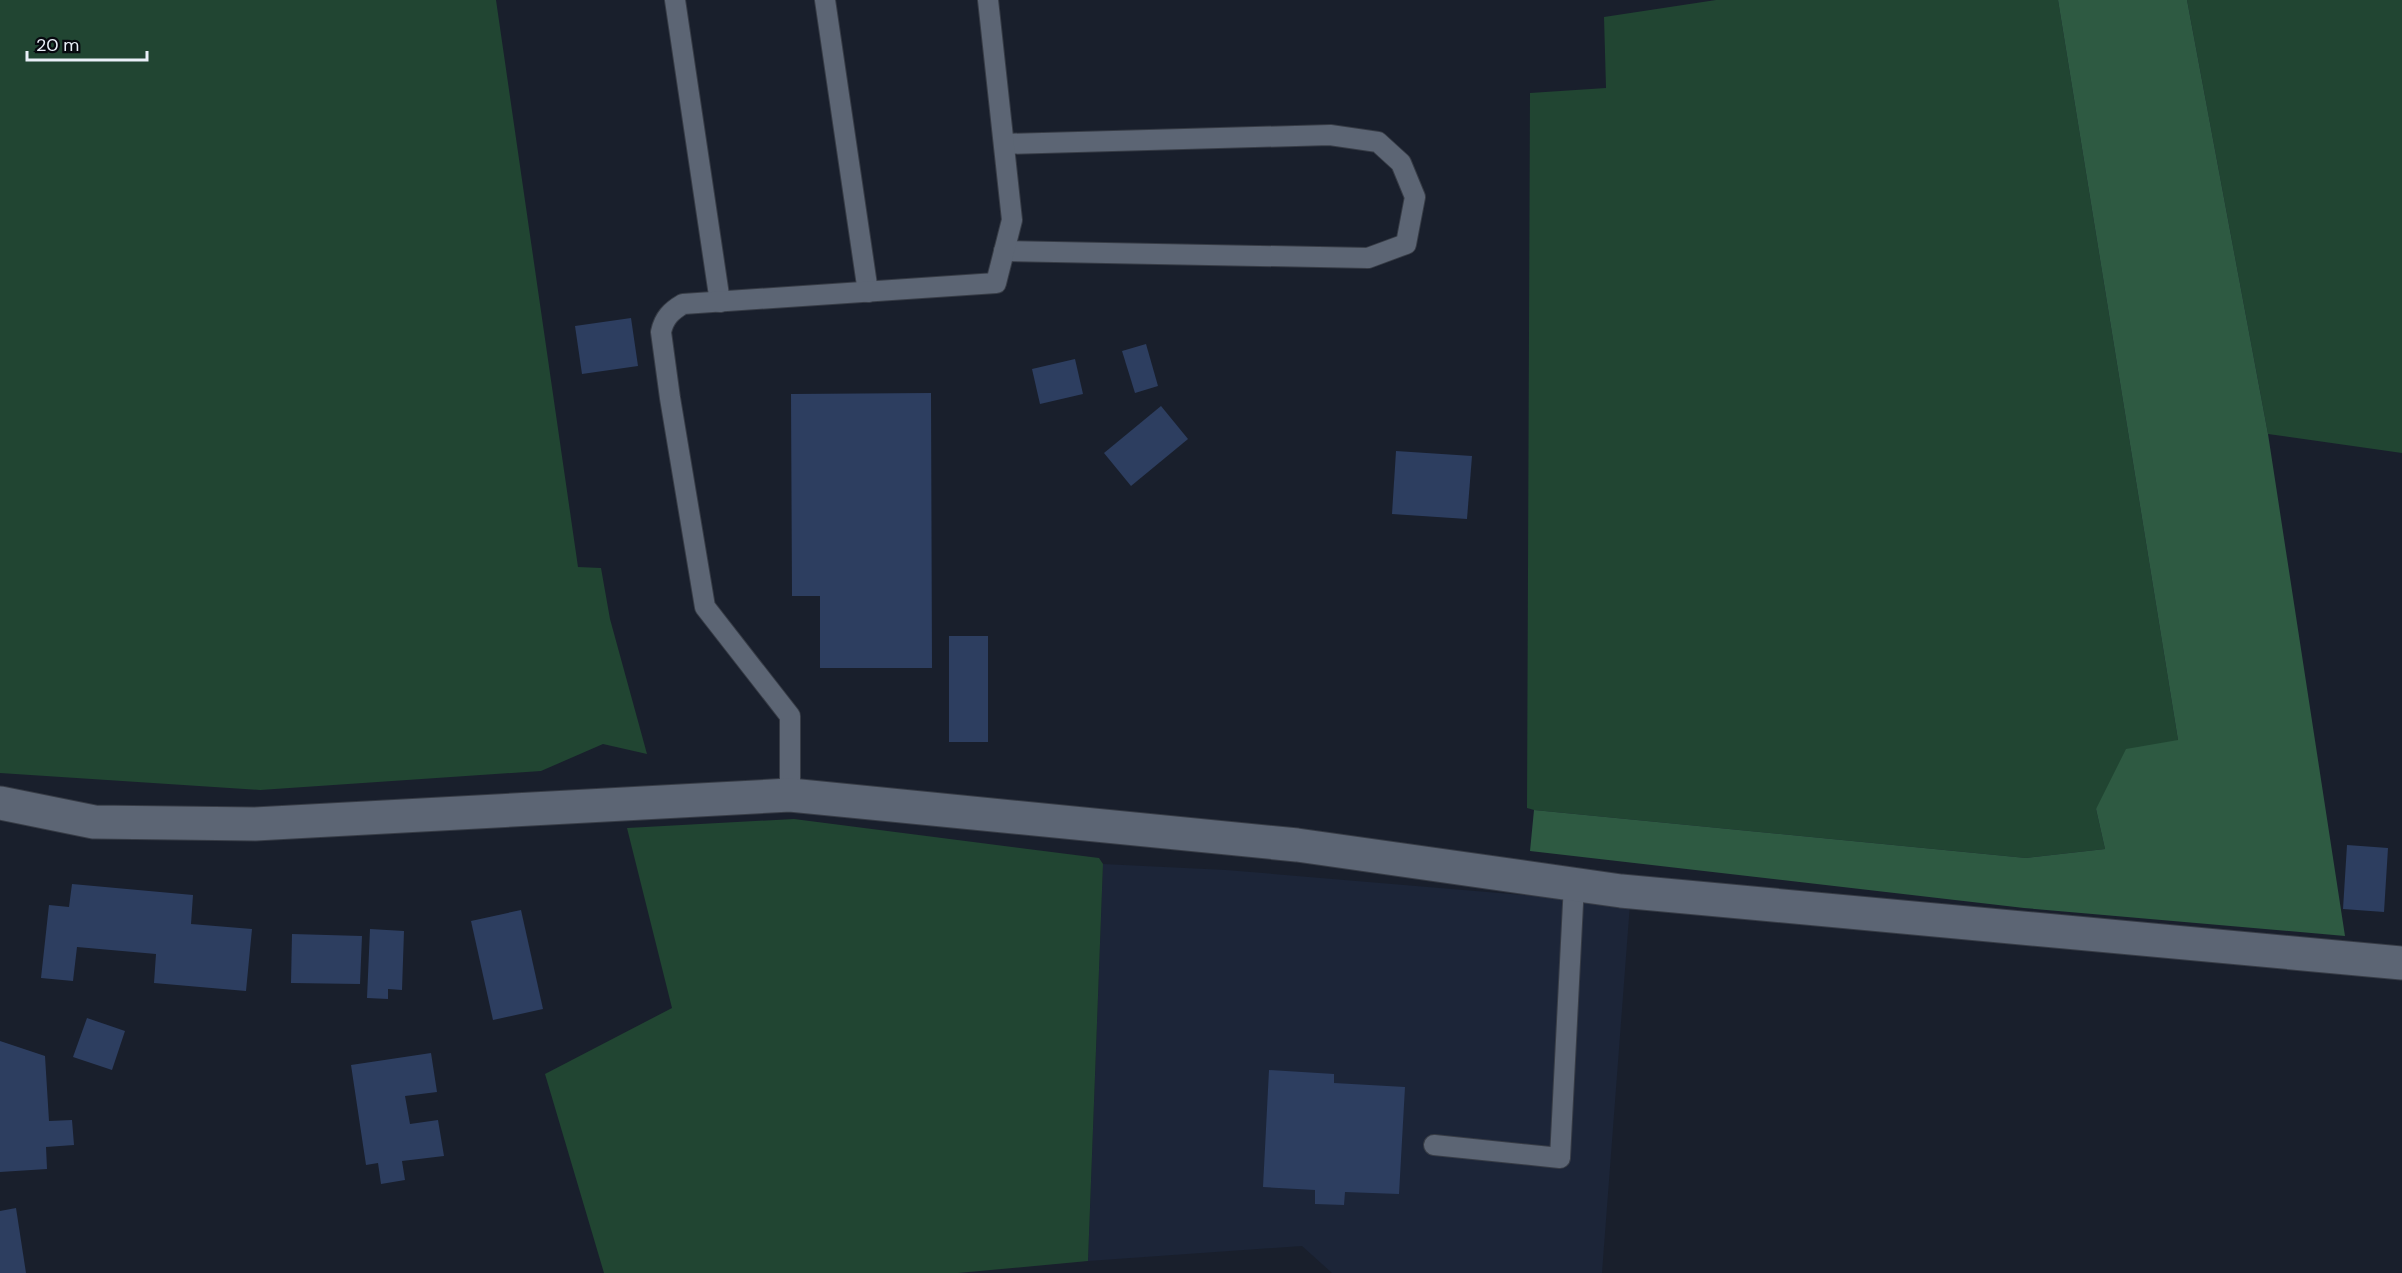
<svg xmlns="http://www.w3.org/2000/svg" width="2402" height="1273" font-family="'DM Sans',sans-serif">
	<rect width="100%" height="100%" fill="#191f2c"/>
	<path fill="#1c2538" d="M1103 864 1226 870 1630 904 1602 1273H1332L1302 1246 1088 1261Z"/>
	<g fill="#214532">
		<path d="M0 0H496L578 567 601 568 610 619 647 754 603 744 541 771 260 790 0 773Z"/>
		<path d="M1716 0H2058L2178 740 2096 809 2105 849 2026 858 1534 810 1527 808 1530 93 1606 88 1604 17Z"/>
		<path d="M2187 0H2402V453L2268 434Z"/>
		<path d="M794 819 1099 858 1103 864 1088 1261 958 1273H604L545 1074 672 1008 627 828Z"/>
	</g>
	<path fill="#2e5a42" d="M2058 0H2187L2268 434 2345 936 2024 908 1530 851 1534 810 2026 858 2105 849 2096 809 2126 749 2178 740Z"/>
	<g fill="#2d3e60">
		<path d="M631 318 638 366 582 374 575 326Z"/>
		<path d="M1146 344 1158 386 1135 393 1122 351Z"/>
		<path d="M1075 359 1083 394 1040 404 1032 369Z"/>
		<path d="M931 393 932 668H820V596H792L791 394Z"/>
		<path d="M1161 406 1188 439 1131 486 1104 453Z"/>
		<path d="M1396 451 1472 456 1467 519 1392 514Z"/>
		<rect x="949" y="636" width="39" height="106"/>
		<path d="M2347 845 2388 848 2384 912 2343 909Z"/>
		<path d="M72 884 193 895 191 924 252 929 246 991 154 983 156 954 77 947 73 981 41 978 49 905 69 907Z"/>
		<path d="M521 910 543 1009 493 1020 471 921Z"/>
		<path d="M370 929 404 931 402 990 388 989V999L367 998Z"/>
		<path d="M292 934 362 936 360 984 291 983Z"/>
		<path d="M87 1018 125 1031 112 1070 73 1057Z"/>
		<path d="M0 1041 45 1056 49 1121 72 1120 74 1145 46 1147 47 1169 0 1172Z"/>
		<path d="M431 1053 437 1092 405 1096 410 1124 438 1120 444 1156 402 1161 405 1180 381 1184 378 1163 366 1165 351 1065Z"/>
		<path d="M1269 1070 1334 1074V1083L1405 1087 1399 1194 1345 1192 1344 1205 1315 1204V1190L1263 1187Z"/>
		<path d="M16 1208 26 1273H0V1211Z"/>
	</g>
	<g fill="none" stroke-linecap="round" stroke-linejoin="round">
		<g stroke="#373c46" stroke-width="22">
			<g id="lane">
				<path d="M675 0 720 302"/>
				<path d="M825 0 868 292"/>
				<path d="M1004 144 1330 135 1378 142 1401 163 1415 197 1406 244 1368 258 1004 251"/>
				<path d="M790 795V716L705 607 670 398 661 332C664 318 671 311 683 304L996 283 1012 220 988 0"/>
				<path d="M1434 1145 1560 1158 1574 884"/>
			</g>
		</g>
		<g stroke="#373c46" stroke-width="35">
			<path id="secondary" d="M0 803 94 822 255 824 790 795 1297 845 1621 891 2402 963"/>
		</g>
		<use href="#lane" stroke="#5c6574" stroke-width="20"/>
		<use href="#secondary" stroke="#5c6574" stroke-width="33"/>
	</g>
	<path d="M27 51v9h120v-9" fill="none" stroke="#eaeff8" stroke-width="3"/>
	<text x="36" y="51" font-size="18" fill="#eaeff8" stroke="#07090f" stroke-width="4.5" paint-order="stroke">20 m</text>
</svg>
